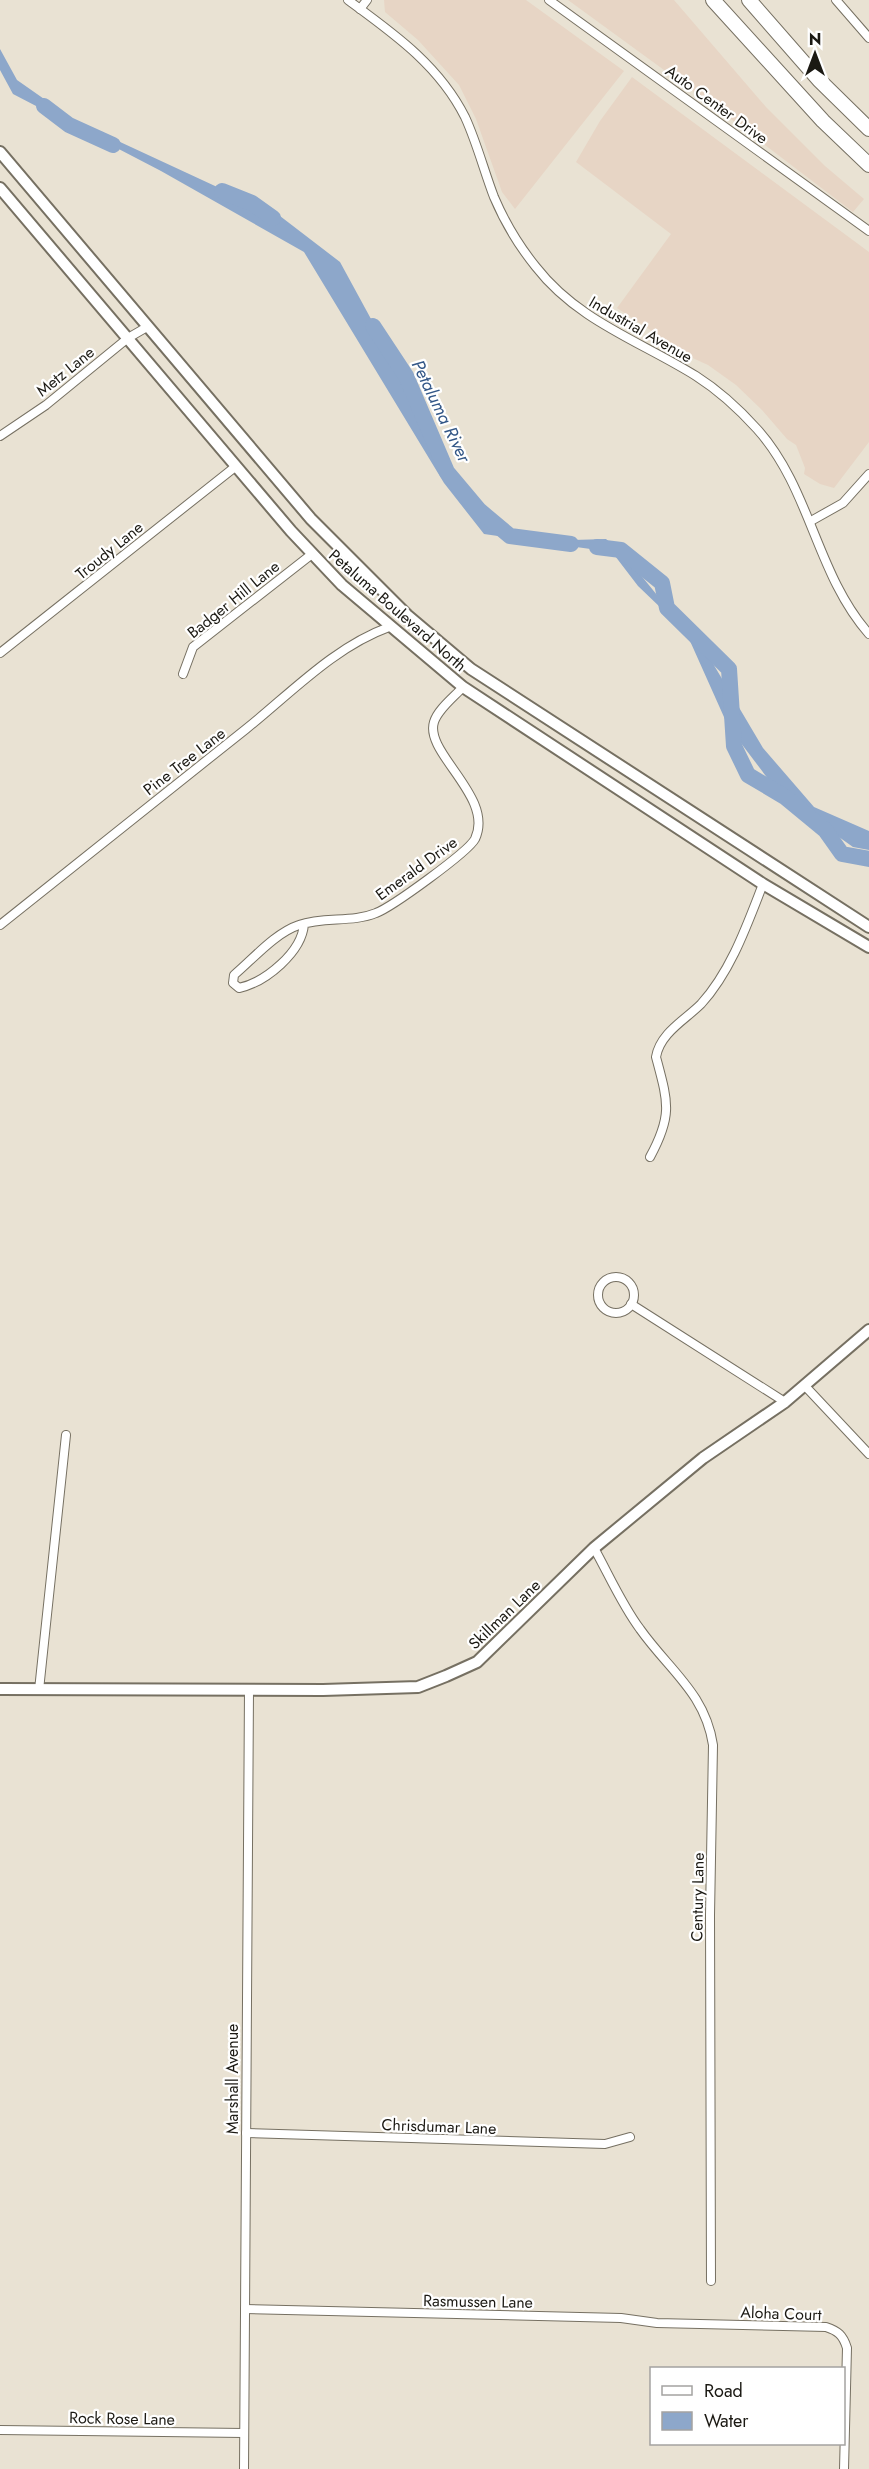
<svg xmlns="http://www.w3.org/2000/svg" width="869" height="2469" font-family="Jost,sans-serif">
	<rect width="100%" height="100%" fill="#e9e2d3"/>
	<g fill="#e7d5c5">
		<path d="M384 0H526L624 71 515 209 502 192 476 119 459 85 418 40 385 12Z"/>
		<path d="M568 0H674L766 107 825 166 864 199 853 212 723 113Z"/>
		<path d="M632 77 869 252V442L834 488 820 484 804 474 805 468 796 445 787 439 762 410 736 385 708 365 662 344 658 335 617 308 671 234 576 162 600 121Z"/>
	</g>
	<path fill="#8da7ca" d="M0 49 17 80 77 122 280 216 340 262 438 442 459 491 492 528 573 540 606 539 626 557 657 595 686 618 763 748 814 807 869 831V850L853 847 781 796 728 726 686 632 638 586 612 552 484 534 444 483 304 252 161 171 13 94 0 70Z"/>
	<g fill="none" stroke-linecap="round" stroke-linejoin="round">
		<g stroke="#8da7ca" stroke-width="16">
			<path d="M44 106 69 125 113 145"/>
			<path d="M222 191 252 203 273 218"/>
			<path d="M373 326 406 376 447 472 479 510 510 536 571 544"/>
			<path d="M597 547 621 550 662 583 667 608 729 669 734 746 748 775 785 797 825 830 842 854 869 859"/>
		</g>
		<g stroke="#767062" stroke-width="10">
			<g id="street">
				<path d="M348 0C393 33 439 65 465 117 477 143 484 171 494 197 505 223 519 246 536 267 578 321 640 341 696 376 718 390 739 409 757 429 811 489 816 574 869 634"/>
				<path d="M549 0 869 231"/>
				<path d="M836 0 869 38"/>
				<path d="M360 9 367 0"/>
				<path d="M0 436 46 405 128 338 147 327"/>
				<path d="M811 521 843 503 869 474"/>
				<path d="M0 653 235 467"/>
				<path d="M183 674 193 647 312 554"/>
				<path d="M304 924C302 952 266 982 239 988L233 983 234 975C253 959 275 933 299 925 324 916 352 923 376 913 392 907 468 852 475 839 495 797 424 753 434 722 438 709 454 697 463 687"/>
				<path d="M0 925C82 859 164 795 246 729 291 693 334 647 389 627"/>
				<path d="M650 1157C673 1115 668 1102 656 1057 660 1033 685 1020 701 1004 731 971 747 925 763 884"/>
				<circle cx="616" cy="1295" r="18"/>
				<path d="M631 1304 785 1402"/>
				<path d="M805 1386 869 1454"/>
				<path d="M594 1548C609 1575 622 1605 640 1629 669 1670 705 1693 713 1745L710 1915 711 2281"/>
				<path d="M39 1690 66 1435"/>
				<path d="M246 2133 605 2144 630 2137"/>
				<path d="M245 2309 621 2318 657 2323 826 2327C838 2331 843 2335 847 2348L844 2469"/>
				<path d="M0 2430 244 2433"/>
				<path d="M244 2469 249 1690"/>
			</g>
		</g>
		<g stroke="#767062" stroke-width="14">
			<g id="secondary">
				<path d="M0 152 311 519 407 615 471 669 869 927"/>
				<path d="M0 188 291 531 342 585 463 687 763 884 869 947"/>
				<path d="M0 1689 323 1690 418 1687 446 1676 477 1662 594 1548 703 1458 785 1402 869 1330"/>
			</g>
		</g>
		<g stroke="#767062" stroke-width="16">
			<g id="highway">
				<path d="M713 0 823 121 869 165"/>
				<path d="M749 0 819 80 869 129"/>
			</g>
		</g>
		<use href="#street" stroke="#fff" stroke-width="8"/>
		<use href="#secondary" stroke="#fff" stroke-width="10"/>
		<use href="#highway" stroke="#fff" stroke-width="14"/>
	</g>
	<g text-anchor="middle" stroke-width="4.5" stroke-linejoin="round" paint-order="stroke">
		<g font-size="16" fill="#1b1913" stroke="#fff">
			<text transform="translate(717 104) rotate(36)" y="6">Auto Center Drive</text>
			<text transform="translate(641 329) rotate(30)" y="6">Industrial Avenue</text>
			<text transform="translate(65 371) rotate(-39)" y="6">Metz Lane</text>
			<text transform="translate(109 550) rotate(-39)" y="6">Troudy Lane</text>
			<text transform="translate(233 599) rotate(-39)" y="6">Badger Hill Lane</text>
			<text transform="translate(398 610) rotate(41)" y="6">Petaluma Boulevard North</text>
			<text transform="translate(184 761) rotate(-38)" y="6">Pine Tree Lane</text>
			<text transform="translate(416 868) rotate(-36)" y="6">Emerald Drive</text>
			<text transform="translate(504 1614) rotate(-44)" y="6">Skillman Lane</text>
			<text transform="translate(697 1897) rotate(-89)" y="6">Century Lane</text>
			<text transform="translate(232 2079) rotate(-90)" y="6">Marshall Avenue</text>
			<text transform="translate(439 2126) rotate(2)" y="6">Chrisdumar Lane</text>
			<text transform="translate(478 2301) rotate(1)" y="6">Rasmussen Lane</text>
			<text transform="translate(781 2313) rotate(2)" y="6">Aloha Court</text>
			<text transform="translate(122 2418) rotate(1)" y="6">Rock Rose Lane</text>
		</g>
		<g font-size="18" font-style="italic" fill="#335787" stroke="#fff">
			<text transform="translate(441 411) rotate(64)" y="6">Petaluma River</text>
		</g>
	</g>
	<rect x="650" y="2367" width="195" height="78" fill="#ffffff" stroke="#a4a3a1" stroke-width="1.5"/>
	<rect x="662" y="2386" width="30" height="9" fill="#ffffff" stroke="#a4a3a1" stroke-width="1.5"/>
	<text x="704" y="2397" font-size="18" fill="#1b1913">Road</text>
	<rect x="662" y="2412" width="30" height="18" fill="#8da7ca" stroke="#a4a3a1" stroke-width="1.5"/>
	<text x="704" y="2427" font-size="18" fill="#1b1913">Water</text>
	<g transform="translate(815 54)" stroke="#ffffff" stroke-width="4.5" paint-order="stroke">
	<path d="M0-4.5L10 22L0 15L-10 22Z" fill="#1b1913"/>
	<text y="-9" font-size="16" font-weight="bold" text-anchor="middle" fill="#1b1913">N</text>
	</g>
</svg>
